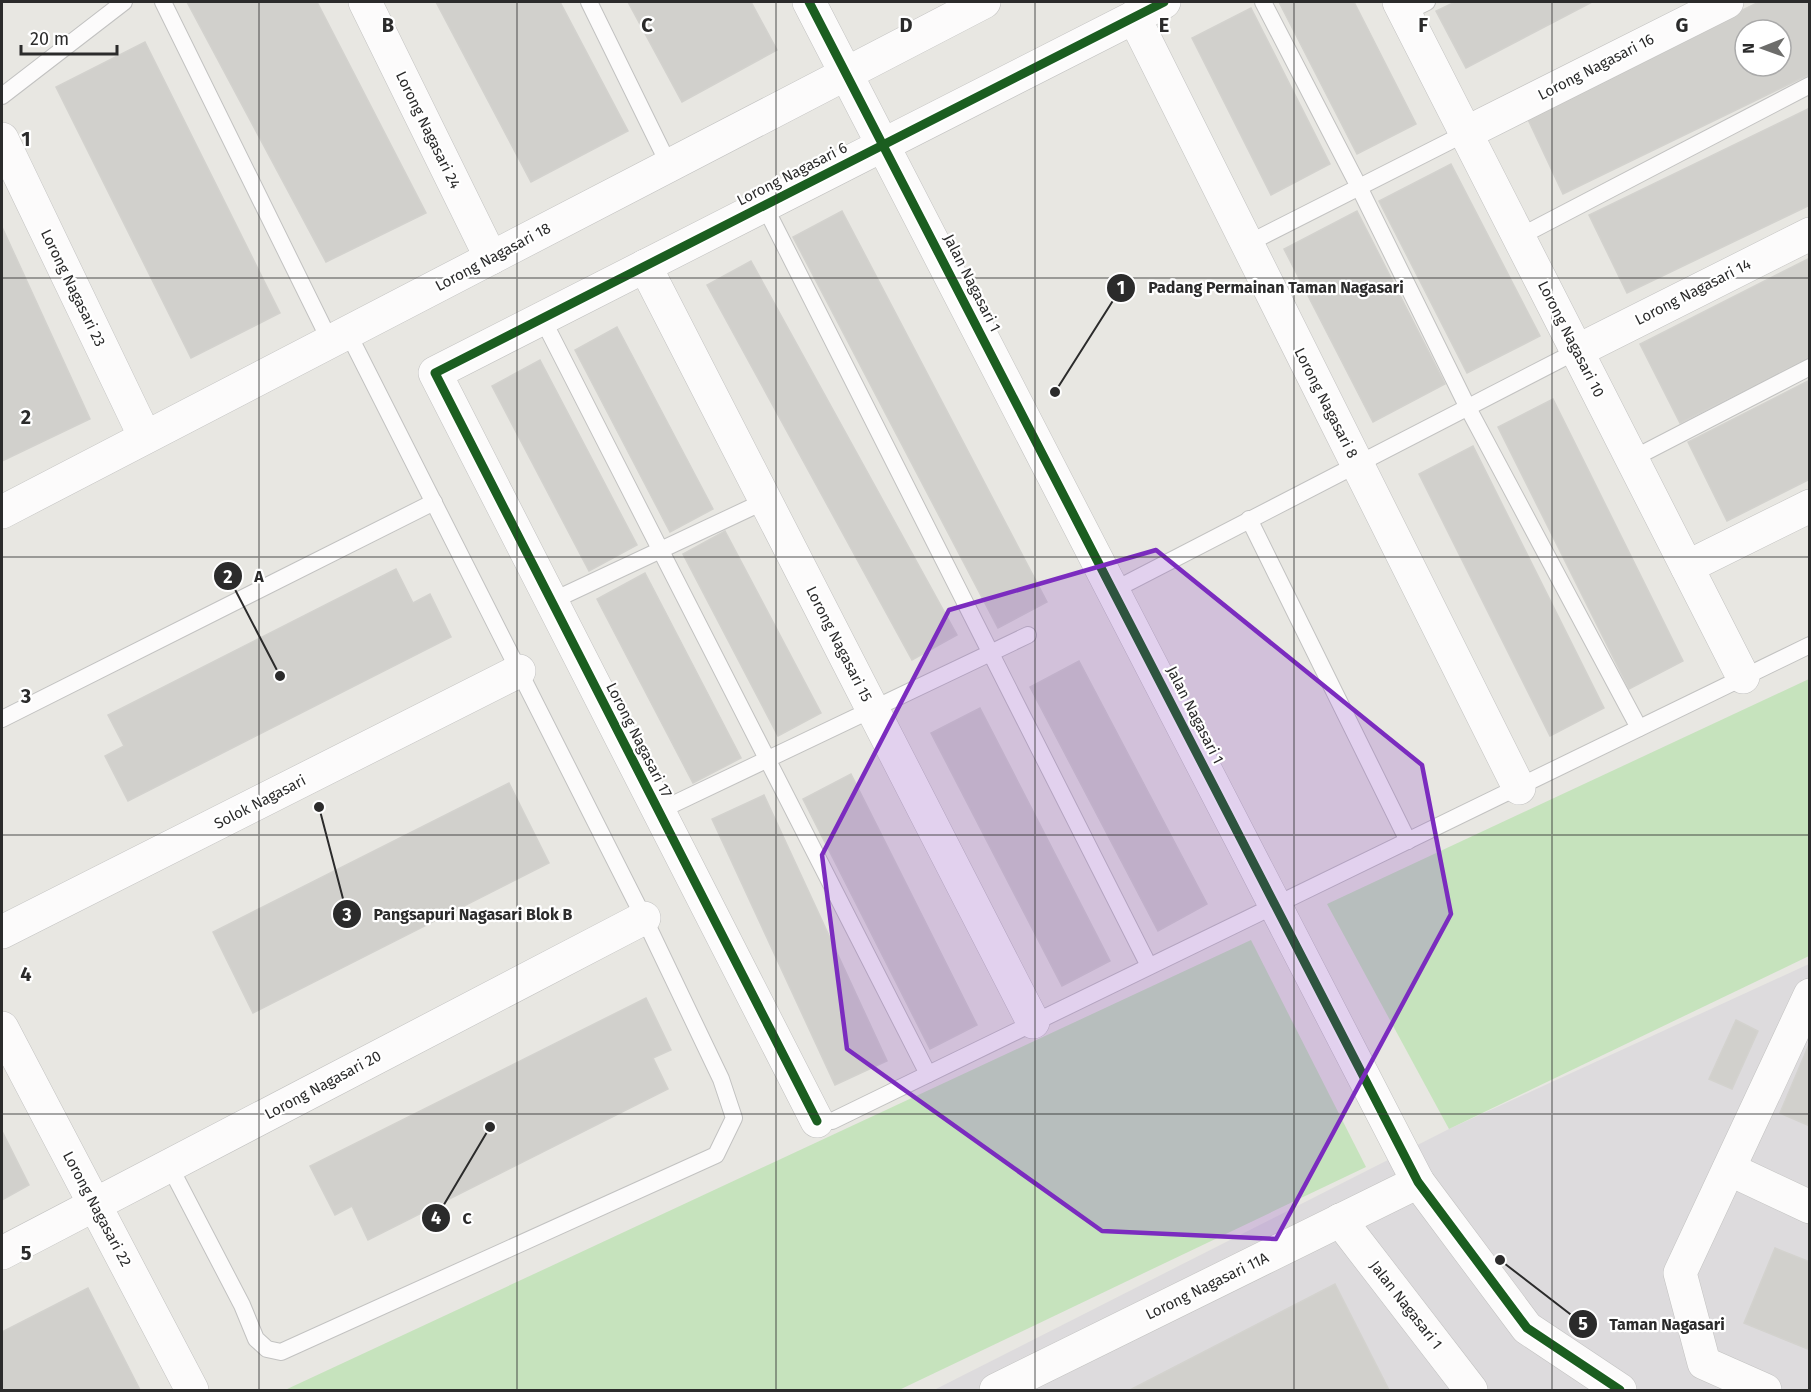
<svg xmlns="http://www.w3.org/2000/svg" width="1811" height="1392" font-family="'Fira Sans',sans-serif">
	<rect width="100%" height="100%" fill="#e8e7e2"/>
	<path fill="#dddbdd" d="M1809 964V1390H934L1449 1129Z"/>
	<g fill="#c6e3bd">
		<path d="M1809 679V956L1449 1129 1327 904Z"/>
		<path d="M1251 940 1366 1167 899 1390H285Z"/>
	</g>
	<g fill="#d1d0cc" stroke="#d3d2ce" stroke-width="1.5" fill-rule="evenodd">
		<path d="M187 2H317L426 213 326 262Z"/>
		<path d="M436 2H560L628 131 531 182Z"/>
		<path d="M628 2H751L777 50 682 102Z"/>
		<path d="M1279 2H1354L1416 124 1357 154Z"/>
		<path d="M1455 2H1592L1466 68 1436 11Z"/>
		<path d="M1759 2H1810V74L1563 194 1526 115ZM1745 30H1781V66H1745Z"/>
		<path d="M1251 8 1330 164 1271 195 1192 38Z"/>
		<path d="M145 42 280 313 191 358 56 87Z"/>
		<path d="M1810 108V205L1627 293 1589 215Z"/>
		<path d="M1451 164 1540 336 1467 373 1379 201Z"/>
		<path d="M842 211 1047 602 998 628 793 237Z"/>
		<path d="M1357 211 1445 384 1373 422 1284 249Z"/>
		<path d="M2 227 90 419 2 461Z"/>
		<path d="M1810 258V357L1680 423 1640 344Z"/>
		<path d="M751 261 957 635 912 660 707 285Z"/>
		<path d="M617 327 713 509 670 532 575 350Z"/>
		<path d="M540 360 637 545 589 571 492 386Z"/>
		<path d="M1810 380V479L1727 521 1688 442Z"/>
		<path d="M1553 399 1683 661 1629 689 1498 427Z"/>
		<path d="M1473 446 1604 708 1550 736 1419 474Z"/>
		<path d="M725 531 821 713 778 736 683 554Z"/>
		<path d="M396 569 413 603 430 594 451 637 128 801 105 756 124 746 108 715Z"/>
		<path d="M645 573 741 758 693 783 597 599Z"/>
		<path d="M1079 661 1207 904 1158 931 1030 687Z"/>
		<path d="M980 708 1110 961 1062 986 931 733Z"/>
		<path d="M851 774 977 1025 930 1049 803 799Z"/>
		<path d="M509 783 549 863 253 1013 213 932Z"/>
		<path d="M764 795 887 1061 835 1085 712 819Z"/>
		<path d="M646 998 671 1050 653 1058 668 1089 368 1240 352 1206 335 1215 310 1166Z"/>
		<path d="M1736 1020 1758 1031 1732 1089 1709 1079Z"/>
		<path d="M1810 1042V1126L1780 1113Z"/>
		<path d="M2 1131 29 1185 2 1200Z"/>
		<path d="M1775 1248 1810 1262V1350L1744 1323Z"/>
		<path d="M1335 1284 1389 1390H1130Z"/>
		<path d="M88 1288 140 1390H2V1332Z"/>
	</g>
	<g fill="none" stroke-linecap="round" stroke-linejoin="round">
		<g stroke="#c2c2c1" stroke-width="18">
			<g id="lane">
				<path d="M163 2 330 341"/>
				<path d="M589 2 669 165"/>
				<path d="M1263 2 1359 187 1468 408 1639 728"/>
				<path d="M1405 13 1427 2"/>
				<path d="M2 96 124 2"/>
				<path d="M764 205 1149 966"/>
				<path d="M1519 237 1810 85"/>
				<path d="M1247 244 1466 133"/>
				<path d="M542 318 928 1074"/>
				<path d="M1632 459 1810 367"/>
				<path d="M1249 519 1408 841"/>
				<path d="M1114 590 1577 351"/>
				<path d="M552 601 765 501"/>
				<path d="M2 719 434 502"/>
				<path d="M659 811 1028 635"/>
				<path d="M817 1121H832L1810 645"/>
				<path d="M169 1165 242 1305 256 1339 267 1349 281 1352 716 1155 734 1118 721 1079 644 918 348 333"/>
			</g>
		</g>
		<g stroke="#c2c2c1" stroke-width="34">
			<g id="street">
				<path d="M365 2 491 258"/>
				<path d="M809 2 1418 1182 1527 1328 1620 1390"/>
				<path d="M1399 2 1743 677"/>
				<path d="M1134 17 1519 788"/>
				<path d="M1466 133 1727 2"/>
				<path d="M2 139 145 437"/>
				<path d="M645 266 1033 1022"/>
				<path d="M1577 351 1810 234"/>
				<path d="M2 512 984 2"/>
				<path d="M1687 567 1810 506"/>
				<path d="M2 932 519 671"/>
				<path d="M2 1028 192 1390"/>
				<path d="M817 1121 435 373 1164 2"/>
				<path d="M1729 1169 1810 1207"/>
				<path d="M1340 1220 1471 1390"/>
				<path d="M2 1253 644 918"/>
				<path d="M996 1390 1418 1182"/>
				<path d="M1765 1390 1704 1363 1680 1273 1810 995"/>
			</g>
		</g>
		<use href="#lane" stroke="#fcfbfb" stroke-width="16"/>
		<use href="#street" stroke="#fcfbfb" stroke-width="33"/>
		<g stroke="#fff" stroke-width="13">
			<g id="cycleway">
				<path d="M809 2 1418 1182 1527 1328 1620 1390"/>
				<path d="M817 1121 435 373 1164 2"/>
			</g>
		</g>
		<use href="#cycleway" stroke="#1b5e20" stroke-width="9"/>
	</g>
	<path fill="#7b2cbf" fill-opacity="0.2" stroke="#7b2cbf" stroke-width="4.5" stroke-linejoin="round" d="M1156 550 1422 765 1451 914 1276 1239 1102 1231 847 1049 822 855 949 610Z"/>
	<path fill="none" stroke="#2b2b2b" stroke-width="1.5" stroke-opacity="0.55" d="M259 2V1390M517 2V1390M776 2V1390M1035 2V1390M1294 2V1390M1552 2V1390M2 278H1810M2 557H1810M2 835H1810M2 1114H1810"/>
	<g text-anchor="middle" stroke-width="4.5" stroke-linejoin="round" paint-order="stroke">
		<g font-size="15" fill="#2b2b2b" stroke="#fff">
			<text transform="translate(1596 67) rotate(-27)" y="5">Lorong Nagasari 16</text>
			<text transform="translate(428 130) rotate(64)" y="5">Lorong Nagasari 24</text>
			<text transform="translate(792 174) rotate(-27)" y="5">Lorong Nagasari 6</text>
			<text transform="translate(493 257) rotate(-28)" y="5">Lorong Nagasari 18</text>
			<text transform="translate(972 283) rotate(63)" y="5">Jalan Nagasari 1</text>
			<text transform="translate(73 288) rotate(64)" y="5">Lorong Nagasari 23</text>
			<text transform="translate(1693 292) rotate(-27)" y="5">Lorong Nagasari 14</text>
			<text transform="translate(1571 339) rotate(63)" y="5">Lorong Nagasari 10</text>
			<text transform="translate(1326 403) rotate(63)" y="5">Lorong Nagasari 8</text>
			<text transform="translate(839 644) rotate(63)" y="5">Lorong Nagasari 15</text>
			<text transform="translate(1195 715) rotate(63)" y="5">Jalan Nagasari 1</text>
			<text transform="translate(639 740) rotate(63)" y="5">Lorong Nagasari 17</text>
			<text transform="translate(260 802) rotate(-27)" y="5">Solok Nagasari</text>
			<text transform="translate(323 1085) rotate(-28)" y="5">Lorong Nagasari 20</text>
			<text transform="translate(97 1209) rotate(62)" y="5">Lorong Nagasari 22</text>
			<text transform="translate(1207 1286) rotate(-26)" y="5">Lorong Nagasari 11A</text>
			<text transform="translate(1406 1305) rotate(52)" y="5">Jalan Nagasari 1</text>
		</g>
	</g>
	<g font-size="20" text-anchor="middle" font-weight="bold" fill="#2b2b2b" stroke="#fff" stroke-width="4.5" stroke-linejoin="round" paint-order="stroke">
		<text x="388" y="32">B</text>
		<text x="647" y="32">C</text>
		<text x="906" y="32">D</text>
		<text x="1164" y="32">E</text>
		<text x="1423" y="32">F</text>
		<text x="1682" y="32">G</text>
		<text x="26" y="146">1</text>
		<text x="26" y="424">2</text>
		<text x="26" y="703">3</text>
		<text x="26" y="981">4</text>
		<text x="26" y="1260">5</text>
	</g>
	<path fill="none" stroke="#2b2b2b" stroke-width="2" d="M1055 392L1121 288M280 676L228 576M319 807L347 914M490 1127L436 1218M1500 1260L1583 1324"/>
	<g fill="#2b2b2b" stroke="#fff" stroke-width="2">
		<circle cx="1055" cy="392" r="6"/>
		<circle cx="280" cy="676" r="6"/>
		<circle cx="319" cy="807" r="6"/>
		<circle cx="490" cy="1127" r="6"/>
		<circle cx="1500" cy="1260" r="6"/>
		<circle cx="1121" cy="288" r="15"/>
		<circle cx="228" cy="576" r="15"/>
		<circle cx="347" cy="914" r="15"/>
		<circle cx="436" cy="1218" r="15"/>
		<circle cx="1583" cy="1324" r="15"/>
	</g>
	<g font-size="18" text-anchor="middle" font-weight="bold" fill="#fff">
		<text x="1121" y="294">1</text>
		<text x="228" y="583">2</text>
		<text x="347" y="921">3</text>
		<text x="436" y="1224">4</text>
		<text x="1583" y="1330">5</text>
	</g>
	<g font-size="16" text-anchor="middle" font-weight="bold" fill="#2b2b2b" stroke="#fff" stroke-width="4.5" stroke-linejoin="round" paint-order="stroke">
		<text x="1276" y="293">Padang Permainan Taman Nagasari</text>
		<text x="259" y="582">A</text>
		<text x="473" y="920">Pangsapuri Nagasari Blok B</text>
		<text x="467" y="1224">C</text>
		<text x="1667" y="1330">Taman Nagasari</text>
	</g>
	<rect width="1811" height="1392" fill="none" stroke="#2b2b2b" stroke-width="6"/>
	<g transform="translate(1763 48) rotate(269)"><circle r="28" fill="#ffffff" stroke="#aaaaaa" stroke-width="1.5"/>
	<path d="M0-4.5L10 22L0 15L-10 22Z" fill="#6d6d6b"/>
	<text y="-9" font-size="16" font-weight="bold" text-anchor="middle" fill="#2b2b2b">N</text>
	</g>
	<path d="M21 45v9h96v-9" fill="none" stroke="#2b2b2b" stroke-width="3"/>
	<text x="30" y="45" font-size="18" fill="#2b2b2b" stroke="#ffffff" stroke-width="4.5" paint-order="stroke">20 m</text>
</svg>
